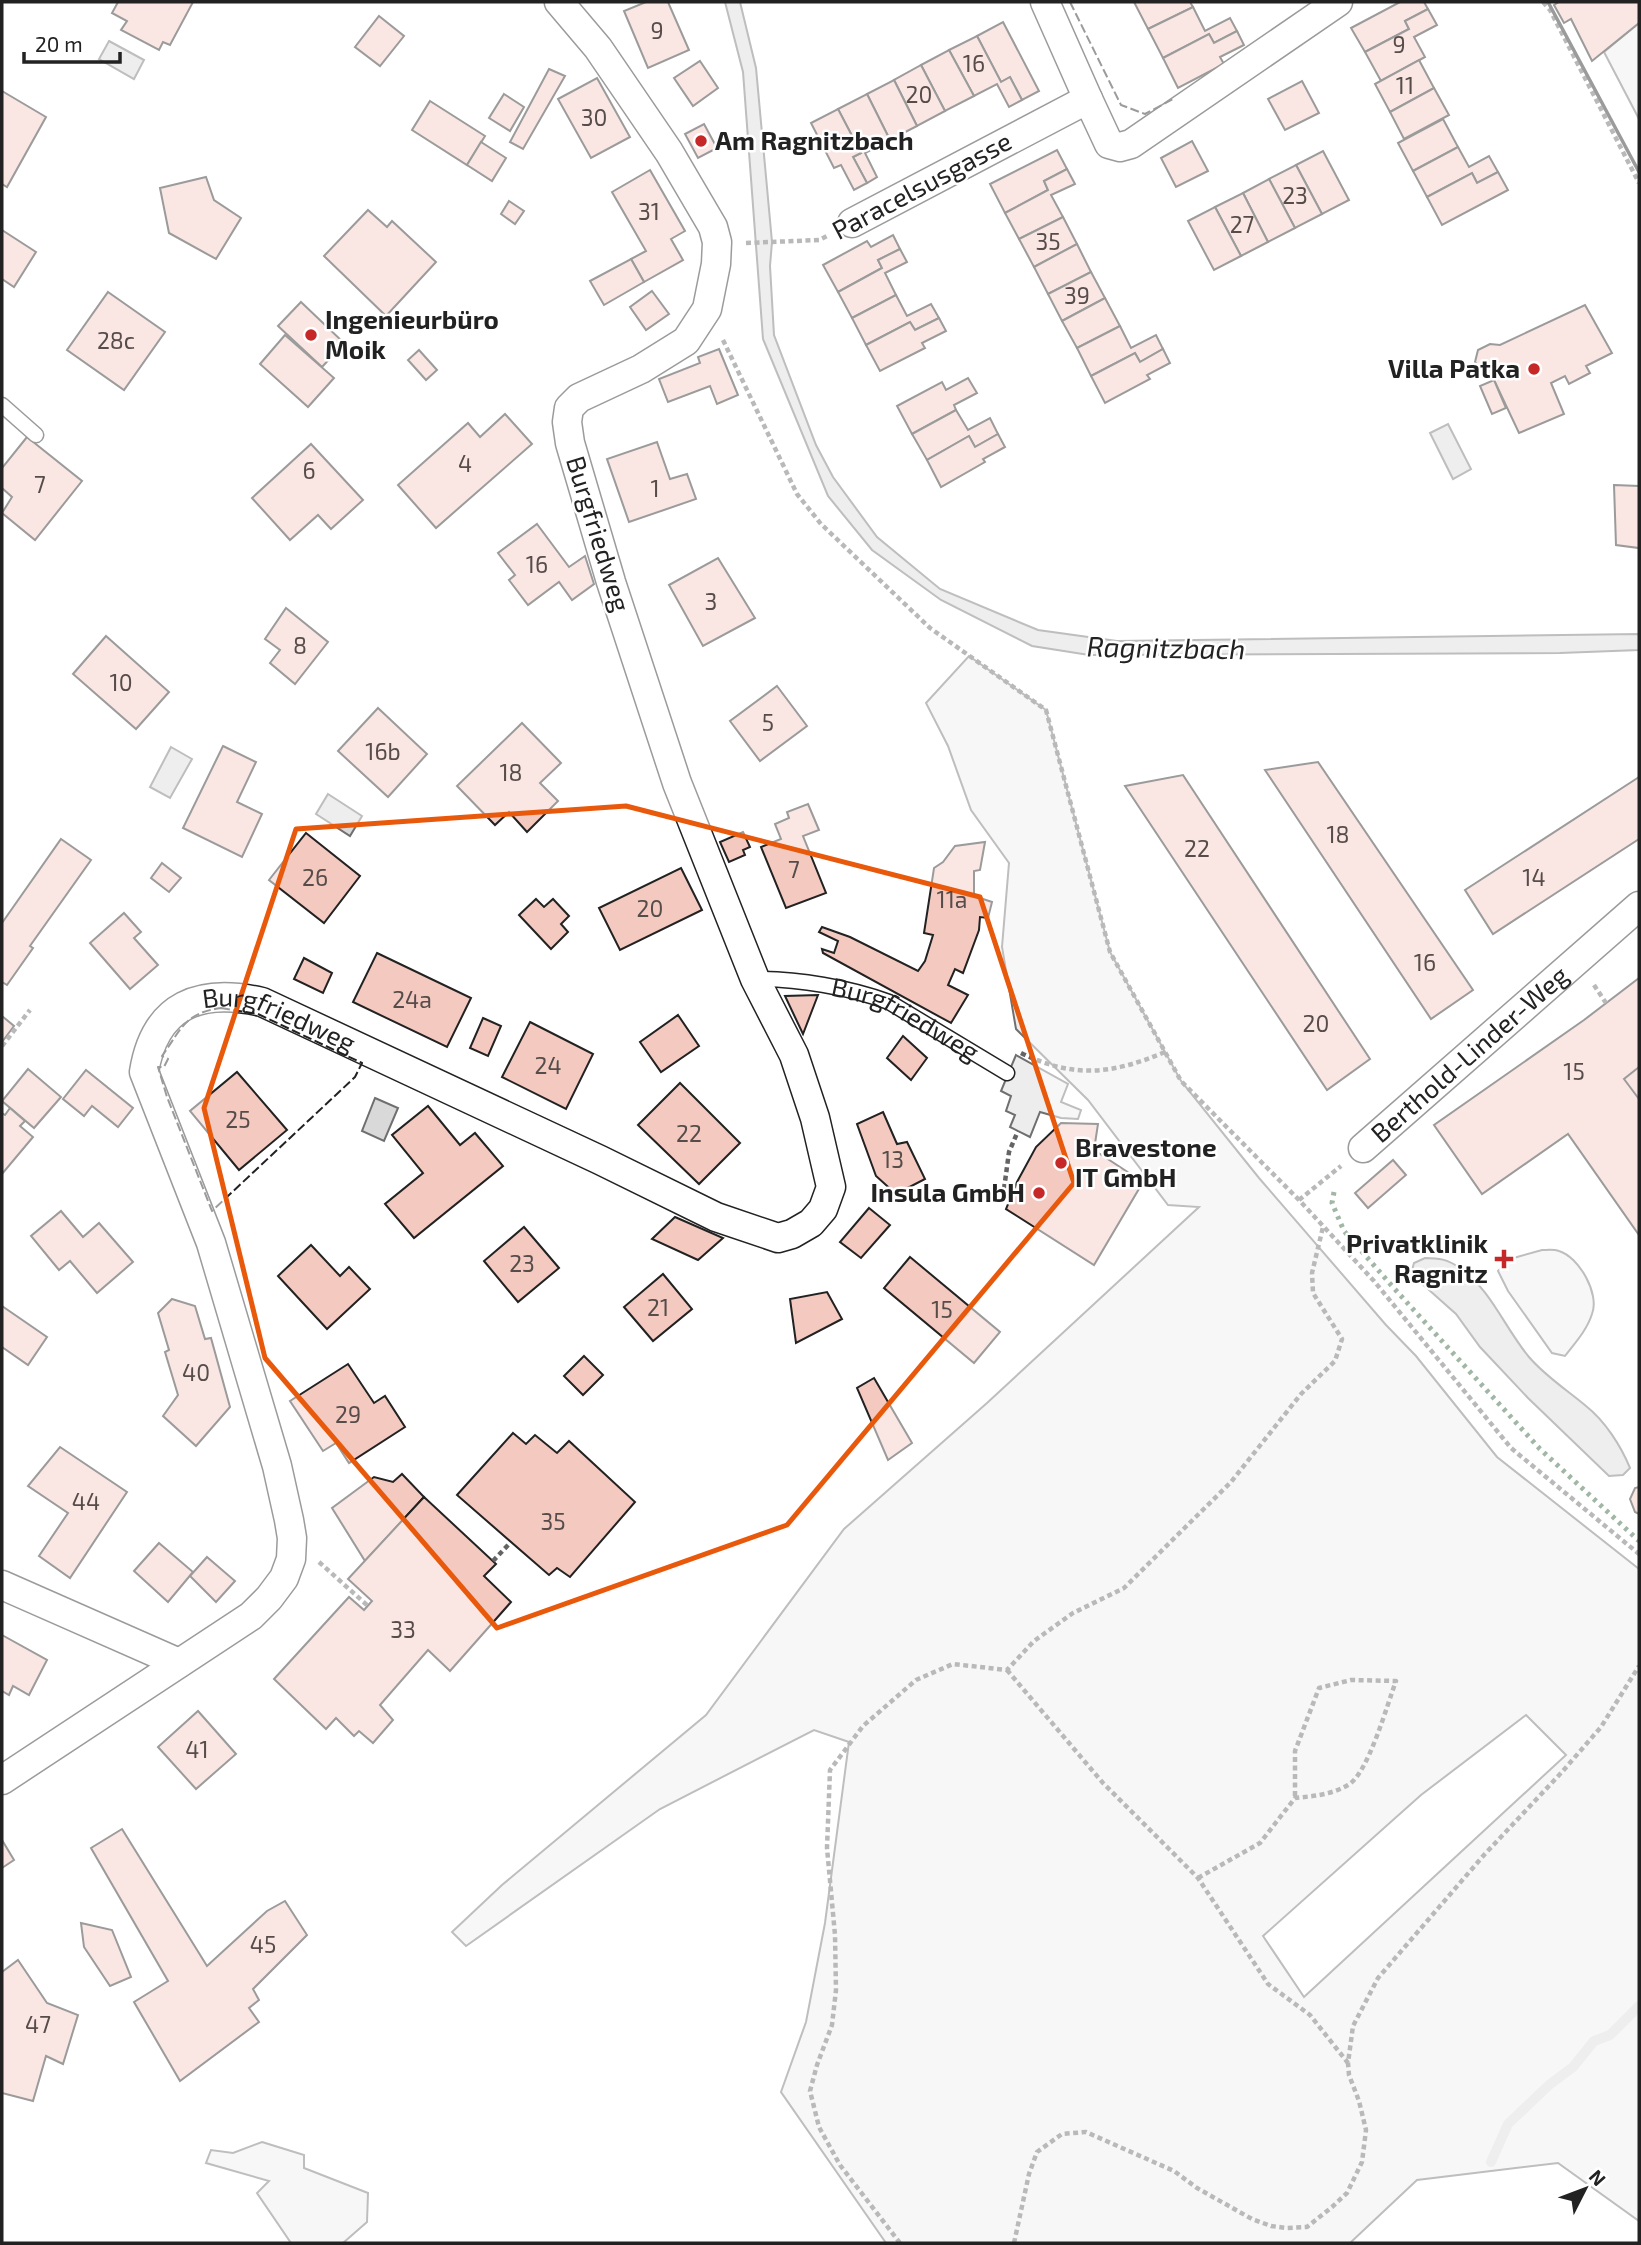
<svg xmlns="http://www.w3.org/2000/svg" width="1641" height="2245" font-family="'Exo 2',sans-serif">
	<rect width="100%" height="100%" fill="#fff"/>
	<g fill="#eee" stroke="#6f6f6f" stroke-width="2" fill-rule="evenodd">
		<path d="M969 656 1046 710 1110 952 1181 1081 1259 1178 1386 1325 1416 1356 1497 1457 1639 1569V2221L1558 2163 1417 2180 1350 2243H886L781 2092 806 2022 825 1923 849 1742 814 1730 660 1809 466 1946 452 1932 502 1885 706 1715 844 1529 987 1403 1199 1207 1168 1205 1088 1100 1016 1029 1002 947 1009 863 971 810 948 746 926 703ZM1526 1715 1566 1755 1304 1997 1263 1936 1421 1795Z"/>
		<path d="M1542 1250C1547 1250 1554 1249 1559 1251 1579 1257 1600 1294 1592 1314 1587 1330 1575 1343 1565 1356L1552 1353 1508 1291 1498 1271 1510 1259Z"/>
		<path d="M262 2142 304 2155V2168L368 2193 367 2222 343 2243H291L257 2193 269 2181 206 2163 211 2150 233 2153Z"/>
	</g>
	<g fill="#ededed" stroke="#6f6f6f" stroke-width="2">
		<path d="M1639 23V119L1604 52Z"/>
		<path d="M1016 1055 1068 1084 1061 1102 1081 1110 1078 1119 1061 1118 1040 1112 1030 1137 1010 1127 1015 1115 1006 1111 1011 1096 1001 1091Z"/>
	</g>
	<g fill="#d9d9d9" stroke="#6f6f6f" stroke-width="2">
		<path d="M725 2H740L756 68 772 242 770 266 774 335 816 445 833 477 877 537 940 589 1038 630 1117 641 1639 634V650L1560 653 1089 655 1032 646 941 600 872 550 828 496 763 339 743 72Z"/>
		<path d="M109 41 144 60 134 79 99 59Z"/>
		<path d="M1448 424 1471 469 1453 479 1430 433Z"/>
		<path d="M171 747 192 759 170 798 150 787Z"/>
		<path d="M328 794 362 816 350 836 316 814Z"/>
		<path d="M375 1098 398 1108 384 1141 362 1131Z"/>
		<path d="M1425 1258C1439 1258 1447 1259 1460 1268 1492 1291 1504 1327 1529 1357 1545 1376 1567 1390 1586 1406 1605 1421 1621 1446 1630 1468L1623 1475 1609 1476 1528 1398 1480 1347 1456 1314 1411 1274 1414 1263Z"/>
	</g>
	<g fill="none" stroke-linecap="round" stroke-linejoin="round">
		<path stroke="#d9d9d9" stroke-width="10" d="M1491 2162 1508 2124 1549 2085 1573 2067 1594 2041 1610 2035 1639 2006"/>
	</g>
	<g fill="#f3c9c0" stroke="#222" stroke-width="2">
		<path d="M118 2H193L170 45 163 42 159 50 121 30 127 21 112 13Z"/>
		<path d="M646 2H668L689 50 648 68 624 11Z"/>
		<path d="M1134 2H1190L1193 7 1148 29Z"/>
		<path d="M1400 2H1424L1428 9 1405 21 1409 29 1365 52 1351 28Z"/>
		<path d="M1559 2H1639V23L1592 61 1571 19 1564 23 1554 5Z"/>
		<path d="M1193 7 1205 31 1230 18 1237 31 1214 43 1209 34 1163 58 1148 29Z"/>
		<path d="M1428 9 1437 25 1414 37 1425 57 1381 81 1365 52 1409 29 1405 21Z"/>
		<path d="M379 16 404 36 380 66 355 47Z"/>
		<path d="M1003 22 1039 91 1022 100 1010 77 1001 82 977 36Z"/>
		<path d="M1237 31 1244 45 1220 57 1224 64 1178 88 1163 58 1209 34 1214 43Z"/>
		<path d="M977 36 1001 82 1010 77 1022 100 1009 107 997 84 974 96 949 50Z"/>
		<path d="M949 50 974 96 945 111 921 65Z"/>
		<path d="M1419 60 1434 88 1390 112 1375 84Z"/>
		<path d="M700 61 718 88 693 106 674 78Z"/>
		<path d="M921 65 945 111 917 126 894 80Z"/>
		<path d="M549 69 565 76 523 149 510 142Z"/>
		<path d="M597 78 630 137 591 158 558 99Z"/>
		<path d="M894 80 917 126 890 140 867 94Z"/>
		<path d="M1302 81 1319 113 1285 130 1268 99Z"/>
		<path d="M1434 88 1449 115 1404 139 1390 112Z"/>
		<path d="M2 91 46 117 7 187 2 184Z"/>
		<path d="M504 94 524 107 510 131 489 118Z"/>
		<path d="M867 94 890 140 865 153 877 177 867 183 853 157 861 153 838 109Z"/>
		<path d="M430 101 485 136 467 165 412 130Z"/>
		<path d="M838 109 861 153 853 157 867 183 854 190 841 165 834 168 811 123Z"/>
		<path d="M1443 119 1458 147 1413 171 1398 143Z"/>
		<path d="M704 124 717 148 698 158 685 134Z"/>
		<path d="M1192 141 1208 171 1176 187 1161 158Z"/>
		<path d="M481 142 506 158 492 181 467 165Z"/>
		<path d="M1458 147 1469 167 1489 156 1498 172 1477 183 1472 173 1427 197 1413 171Z"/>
		<path d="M1057 150 1067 169 1044 181 1048 190 1005 213 990 184Z"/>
		<path d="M1323 151 1349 200 1322 214 1296 165Z"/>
		<path d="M1296 165 1322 214 1295 228 1269 179Z"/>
		<path d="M1067 169 1075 184 1051 195 1063 217 1019 239 1005 213 1048 190 1044 181Z"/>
		<path d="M650 170 685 231 671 239 683 260 644 282 631 259 646 251 612 192Z"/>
		<path d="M1498 172 1508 190 1442 225 1427 197 1472 173 1477 183Z"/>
		<path d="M206 177 214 200 241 218 216 259 169 233 160 188Z"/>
		<path d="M1269 179 1295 228 1268 242 1243 193Z"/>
		<path d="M1243 193 1268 242 1241 256 1215 207Z"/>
		<path d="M509 201 524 211 515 224 501 214Z"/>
		<path d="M1215 207 1241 256 1214 270 1188 221Z"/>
		<path d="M368 210 387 227 392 221 436 262 386 316 324 256Z"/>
		<path d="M1063 217 1077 244 1034 267 1019 239Z"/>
		<path d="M2 230 36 252 14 287 2 279Z"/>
		<path d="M893 235 900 249 878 260 882 268 838 292 823 265 867 241 871 247Z"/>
		<path d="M1077 244 1091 272 1048 294 1034 267Z"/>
		<path d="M900 249 907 262 885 273 896 295 852 318 838 292 882 268 878 260Z"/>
		<path d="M631 259 644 282 604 305 590 281Z"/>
		<path d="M1091 272 1105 298 1062 321 1048 294Z"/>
		<path d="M652 291 669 314 646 330 630 307Z"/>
		<path d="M108 292 165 332 124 390 67 350Z"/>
		<path d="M896 295 907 316 931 304 939 318 915 330 910 322 866 345 852 318Z"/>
		<path d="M1105 298 1120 326 1077 348 1062 321Z"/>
		<path d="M301 302 344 343 322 367 278 326Z"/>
		<path d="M1585 305 1612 353 1586 366 1590 373 1569 384 1565 376 1551 383 1564 414 1519 433 1494 380 1484 373 1475 362 1478 350 1490 344 1500 345Z"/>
		<path d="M939 318 946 331 922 343 925 348 880 371 866 345 910 322 915 330Z"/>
		<path d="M1120 326 1131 348 1156 335 1163 349 1140 362 1135 353 1091 376 1077 348Z"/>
		<path d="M285 335 334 378 308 407 260 364Z"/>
		<path d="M719 349 738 395 717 404 710 386 668 402 659 379 700 363 698 357Z"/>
		<path d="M1163 349 1170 363 1147 375 1150 379 1105 403 1091 376 1135 353 1140 362Z"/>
		<path d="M419 350 437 370 426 380 408 360Z"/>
		<path d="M968 378 977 393 954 405 956 410 912 434 897 406 942 382 946 390Z"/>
		<path d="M1494 380 1506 408 1492 414 1480 386Z"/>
		<path d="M956 410 968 430 990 418 998 434 975 447 969 436 927 460 912 434Z"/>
		<path d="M505 414 532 444 436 528 398 485 468 423 480 437Z"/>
		<path d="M998 434 1005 447 983 459 985 462 941 487 927 460 969 436 975 447Z"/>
		<path d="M27 437 82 481 35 540 2 513 12 497 2 488V468Z"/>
		<path d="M657 442 670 479 687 474 696 499 629 522 607 459Z"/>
		<path d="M311 444 363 500 331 529 318 515 290 540 252 498Z"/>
		<path d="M1614 485 1639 486V548L1616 545Z"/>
		<path d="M537 524 569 567 585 556 594 584 572 600 559 582 528 605 509 580 515 575 498 553Z"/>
		<path d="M718 558 755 618 703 646 669 585Z"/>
		<path d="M286 608 328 642 295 684 270 663 280 650 265 639Z"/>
		<path d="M106 636 169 692 136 729 73 674Z"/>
		<path d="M777 686 807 726 760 761 730 721Z"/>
		<path d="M378 708 427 754 388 797 338 751Z"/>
		<path d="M522 723 561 763 540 783 558 801 527 832 509 812 495 825 457 786Z"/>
		<path d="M223 746 256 762 237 802 262 814 242 857 183 828Z"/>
		<path d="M1318 762 1473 990 1431 1019 1265 770Z"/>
		<path d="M1183 775 1370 1059 1327 1090 1125 786Z"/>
		<path d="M1639 777V839L1493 934 1465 890Z"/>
		<path d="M808 804 819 830 803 836 826 893 786 908 761 847 781 839 775 824 789 818 787 812Z"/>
		<path d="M743 832 750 847 743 850 745 855 729 862 720 842Z"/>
		<path d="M306 833 360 876 324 923 269 880Z"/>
		<path d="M61 839 91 860 30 946 33 948 7 985 2 982V923Z"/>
		<path d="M985 842 980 870 974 871V896L992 902 988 918 980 917 979 930 963 973 955 969 948 985 968 995 951 1023 823 953 822 949 834 953 838 941 819 932 822 927 850 937 918 971 925 961 933 935 924 933 934 868 943 862 955 846Z"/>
		<path d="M162 863 181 878 169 892 151 878Z"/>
		<path d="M681 868 702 910 620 950 599 908Z"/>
		<path d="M536 899 544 907 553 899 569 916 561 924 568 932 551 949 519 915Z"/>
		<path d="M124 913 141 932 134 938 158 965 130 989 90 943Z"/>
		<path d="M377 953 471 998 447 1047 353 1002Z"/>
		<path d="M304 958 332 973 323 993 294 979Z"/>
		<path d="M1639 978V1235L1568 1134 1482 1194 1434 1125 1584 1020Z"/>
		<path d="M818 995 803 1034 785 996Z"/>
		<path d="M678 1015 699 1046 661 1072 640 1042Z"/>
		<path d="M2 1016 14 1026 2 1042Z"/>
		<path d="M483 1018 501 1026 488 1056 470 1048Z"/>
		<path d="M530 1022 593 1054 566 1109 502 1077Z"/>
		<path d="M903 1036 927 1058 911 1080 887 1058Z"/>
		<path d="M1639 1067V1099L1624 1079Z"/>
		<path d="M28 1069 61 1097 34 1128 2 1101Z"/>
		<path d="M86 1070 133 1108 118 1127 92 1106 84 1116 63 1099Z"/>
		<path d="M237 1072 287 1130 239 1170 190 1111Z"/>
		<path d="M680 1083 740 1143 699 1184 638 1125Z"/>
		<path d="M428 1106 460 1145 475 1133 503 1166 414 1238 385 1204 423 1173 392 1135Z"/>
		<path d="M10 1108 25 1121 20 1126 33 1137 2 1174V1113L5 1115Z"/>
		<path d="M883 1112 897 1144 907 1142 925 1179 896 1194 876 1176 857 1124Z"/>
		<path d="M1061 1123 1098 1124 1094 1150 1143 1182 1094 1265 1006 1209 1017 1182 1036 1147Z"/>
		<path d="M1393 1160 1406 1175 1368 1208 1355 1193Z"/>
		<path d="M869 1208 890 1225 861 1258 840 1242Z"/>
		<path d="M61 1211 83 1237 99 1223 133 1262 97 1293 70 1261 59 1270 31 1236Z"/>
		<path d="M675 1217 723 1238 698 1260 652 1239Z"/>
		<path d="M524 1227 559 1268 518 1302 484 1261Z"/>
		<path d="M311 1245 340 1276 349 1267 370 1289 327 1329 278 1276Z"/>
		<path d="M910 1257 1000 1332 974 1363 884 1288Z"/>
		<path d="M663 1274 692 1309 653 1341 624 1307Z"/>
		<path d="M827 1292 842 1319 796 1343 790 1299Z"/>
		<path d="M172 1299 195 1306 205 1339 211 1338 230 1407 196 1446 163 1416 178 1395 165 1352 169 1350 158 1313Z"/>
		<path d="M2 1306 47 1337 28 1365 2 1347Z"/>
		<path d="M584 1356 603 1375 583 1395 564 1376Z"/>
		<path d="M348 1364 374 1403 385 1396 405 1427 349 1463 336 1443 323 1451 290 1401Z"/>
		<path d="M874 1378 912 1443 888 1460 857 1388Z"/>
		<path d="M513 1433 526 1444 535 1435 557 1453 569 1441 635 1502 570 1577 557 1568 549 1575 457 1495Z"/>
		<path d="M60 1447 127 1492 70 1578 39 1556 68 1513 28 1486Z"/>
		<path d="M402 1474 424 1497 365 1561 332 1508 374 1477 393 1482Z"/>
		<path d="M1639 1487V1514L1635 1512 1630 1499 1635 1488Z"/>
		<path d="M424 1497 496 1564 484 1576 511 1602 450 1671 428 1650 380 1705 393 1720 373 1743 359 1731 354 1736 336 1718 326 1729 274 1679 349 1597 364 1610 372 1601 348 1579Z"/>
		<path d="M159 1543 193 1572 168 1602 134 1571Z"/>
		<path d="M207 1557 235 1581 216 1602 190 1576Z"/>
		<path d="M2 1635 47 1660 29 1695 13 1686 9 1695 2 1691Z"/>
		<path d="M198 1711 236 1754 196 1789 158 1747Z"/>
		<path d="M122 1829 207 1966 267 1911 285 1901 307 1935 253 1989 259 2000 249 2008 259 2022 180 2081 134 2002 168 1981 91 1848Z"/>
		<path d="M2 1840 14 1860 2 1868Z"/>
		<path d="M81 1923 112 1930 131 1977 110 1986 84 1947Z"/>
		<path d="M18 1960 47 2003 78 2015 63 2064 46 2056 33 2101 2 2093V1972Z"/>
	</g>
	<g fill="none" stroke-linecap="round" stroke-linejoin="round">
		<g stroke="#222" stroke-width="17">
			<g id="service">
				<path d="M2 405 36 435"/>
				<path id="s1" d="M755 979C799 979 848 987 889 1002L1007 1073"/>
			</g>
		</g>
		<g stroke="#222" stroke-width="31">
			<g id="minor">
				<path d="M1045 2 1088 99"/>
				<path d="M852 223 1088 99 1109 144 1120 147 1131 144 1338 2"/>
				<path id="s2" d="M1363 1148 1639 906"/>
				<path d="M2 1585 179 1663"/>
				<path id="s3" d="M2 1780 251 1616 269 1598 284 1578 291 1559 292 1538 289 1520 277 1466 211 1243 144 1072C155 1004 200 988 262 1002L600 1160 716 1217 778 1238 792 1234 811 1223 823 1209 831 1187 815 1118 794 1055 755 979 677 783 611 582 570 443 567 422 569 408 579 398 641 369 686 341 707 309 716 264 717 242 713 227 669 152 598 48 559 2"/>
			</g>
		</g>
		<g stroke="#646464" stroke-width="4.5" stroke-dasharray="5 3.5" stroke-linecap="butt">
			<path d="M1543 2 1550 10 1639 183"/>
			<path d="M746 243 819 240 827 236"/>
			<path d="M723 340 797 494 821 524 930 628 1046 710 1110 952 1181 1081 1299 1200 1374 1281 1511 1448 1639 1554"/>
			<path d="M1594 985 1606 1003"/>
			<path d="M2 1046 30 1010"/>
			<path d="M1021 1053C1074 1079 1113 1074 1165 1052"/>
			<path d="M1004 1189 1009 1152 1018 1131"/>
			<path d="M1299 1200 1341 1166"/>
			<path d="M493 1561 510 1543"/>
			<path d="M319 1562 368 1606"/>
			<path d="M1007 1670 1103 1783 1198 1878 1268 1984 1310 2015 1348 2063"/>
			<path d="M1198 1878 1260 1843 1295 1798C1313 1796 1331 1795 1348 1785 1368 1774 1387 1705 1396 1681L1351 1680 1319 1688 1295 1751V1798"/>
			<path d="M900 2243 840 2165 819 2127 810 2091 817 2065 832 2025 836 1990 835 1935 827 1848 830 1770 863 1726 916 1680 953 1664 1007 1670 1034 1641 1073 1613 1124 1588 1231 1482 1301 1394 1335 1361 1342 1339 1313 1293 1312 1273 1323 1227"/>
			<path d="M1014 2243 1029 2174 1037 2152 1062 2134 1086 2132 1174 2171 1197 2188 1252 2219 1271 2226 1286 2228 1307 2227 1332 2207 1347 2193 1362 2162 1366 2130 1359 2101 1349 2075 1348 2063 1353 2026 1378 1978 1484 1855 1562 1772 1601 1727 1639 1666"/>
		</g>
		<use href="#service" stroke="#fff" stroke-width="14"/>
		<use href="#minor" stroke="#fff" stroke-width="28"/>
		<path stroke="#2f5e38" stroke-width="5" stroke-dasharray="3.5 5" stroke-linecap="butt" d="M1334 1192 1332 1203 1344 1231 1392 1286 1540 1449 1639 1541"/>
		<g stroke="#222" stroke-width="2" stroke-dasharray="9 3.5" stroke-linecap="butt">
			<path d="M1070 2 1121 105 1145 114 1175 98"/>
			<path d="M221 1008 258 1014 362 1063 355 1077 212 1211 167 1097 158 1067H164L168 1059 162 1056C182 1028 185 1013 221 1008Z"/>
		</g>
		<path stroke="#222" stroke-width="3.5" d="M1548 2 1639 172"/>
	</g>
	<path d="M0 0H1641V2245H0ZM626 806 980 897 1074 1183 787 1525 497 1628 265 1358 204 1108 296 829Z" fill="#fff" fill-opacity=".55" fill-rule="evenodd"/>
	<path fill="none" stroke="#e8590c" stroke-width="5" stroke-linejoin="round" d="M626 806 980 897 1074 1183 787 1525 497 1628 265 1358 204 1108 296 829Z"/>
	<g fill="#c62828" stroke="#fff" stroke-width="2.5">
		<circle cx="701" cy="141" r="7"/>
		<circle cx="311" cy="335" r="7"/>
		<circle cx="1534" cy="369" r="7"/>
		<circle cx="1061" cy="1163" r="7"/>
		<circle cx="1039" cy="1193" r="7"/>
		<path d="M1500.5 1248.5h7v7h7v7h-7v7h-7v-7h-7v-7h7z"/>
	</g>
	<g text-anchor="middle" stroke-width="5" stroke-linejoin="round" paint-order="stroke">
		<g font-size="23" fill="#564c4a">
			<text x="657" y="39">9</text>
			<text x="1399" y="53">9</text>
			<text x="974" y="72">16</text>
			<text x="1405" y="94">11</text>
			<text x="919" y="103">20</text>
			<text x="594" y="126">30</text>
			<text x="1295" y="204">23</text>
			<text x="649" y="220">31</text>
			<text x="1242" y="233">27</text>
			<text x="1048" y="250">35</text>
			<text x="1077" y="304">39</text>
			<text x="116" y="349">28c</text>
			<text x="465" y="472">4</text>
			<text x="309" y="479">6</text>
			<text x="40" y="493">7</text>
			<text x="655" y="497">1</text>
			<text x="537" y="573">16</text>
			<text x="711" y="610">3</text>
			<text x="300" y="654">8</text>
			<text x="121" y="691">10</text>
			<text x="768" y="731">5</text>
			<text x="383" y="760">16b</text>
			<text x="511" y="781">18</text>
			<text x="1338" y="843">18</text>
			<text x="1197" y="857">22</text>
			<text x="794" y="878">7</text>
			<text x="315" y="886">26</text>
			<text x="1534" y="886">14</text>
			<text x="952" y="908">11a</text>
			<text x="650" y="917">20</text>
			<text x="1425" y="971">16</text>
			<text x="412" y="1008">24a</text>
			<text x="1316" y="1032">20</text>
			<text x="548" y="1074">24</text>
			<text x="1574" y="1080">15</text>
			<text x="238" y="1128">25</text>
			<text x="689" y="1142">22</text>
			<text x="893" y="1168">13</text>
			<text x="522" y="1272">23</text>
			<text x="658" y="1316">21</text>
			<text x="942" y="1318">15</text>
			<text x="196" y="1381">40</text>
			<text x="348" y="1423">29</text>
			<text x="86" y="1510">44</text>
			<text x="553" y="1530">35</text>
			<text x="403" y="1638">33</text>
			<text x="197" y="1758">41</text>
			<text x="263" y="1953">45</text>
			<text x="38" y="2033">47</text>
		</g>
		<g font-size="26" font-weight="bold" fill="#222" stroke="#fff" text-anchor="start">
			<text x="715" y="150">Am Ragnitzbach</text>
			<text x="325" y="329">Ingenieurbüro<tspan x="325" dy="30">Moik</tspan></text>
			<text x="1520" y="378" text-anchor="end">Villa Patka</text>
			<text x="1075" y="1157">Bravestone<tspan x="1075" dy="30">IT GmbH</tspan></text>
			<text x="1025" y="1202" text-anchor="end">Insula GmbH</text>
			<text x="1488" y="1253" text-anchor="end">Privatklinik<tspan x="1488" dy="30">Ragnitz</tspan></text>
		</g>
		<g font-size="26" fill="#222" stroke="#fff">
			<text transform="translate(922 186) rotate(-28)" y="9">Paracelsusgasse</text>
			<text transform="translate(598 534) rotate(73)" y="9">Burgfriedweg</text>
			<text dy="9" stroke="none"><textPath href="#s1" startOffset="158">Burgfriedweg</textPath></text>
			<text dy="9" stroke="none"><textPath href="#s3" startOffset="1060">Burgfriedweg</textPath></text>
			<text dy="9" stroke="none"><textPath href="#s2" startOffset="142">Berthold-Linder-Weg</textPath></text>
		</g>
		<g font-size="28" font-style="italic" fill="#222" stroke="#fff">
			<text transform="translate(1166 648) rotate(1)" y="10">Ragnitzbach</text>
		</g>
	</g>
	<rect width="1641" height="2245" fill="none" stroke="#222222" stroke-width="7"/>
	<g transform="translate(1585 2189) rotate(48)" stroke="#ffffff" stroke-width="5" paint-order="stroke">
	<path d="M0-5L12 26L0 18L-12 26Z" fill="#222222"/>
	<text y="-10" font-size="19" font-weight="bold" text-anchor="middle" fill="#222222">N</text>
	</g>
	<path d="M24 52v10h96v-10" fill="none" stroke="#222222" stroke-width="3.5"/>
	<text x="35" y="52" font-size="21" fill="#222222" stroke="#ffffff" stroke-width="5" paint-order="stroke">20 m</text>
</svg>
